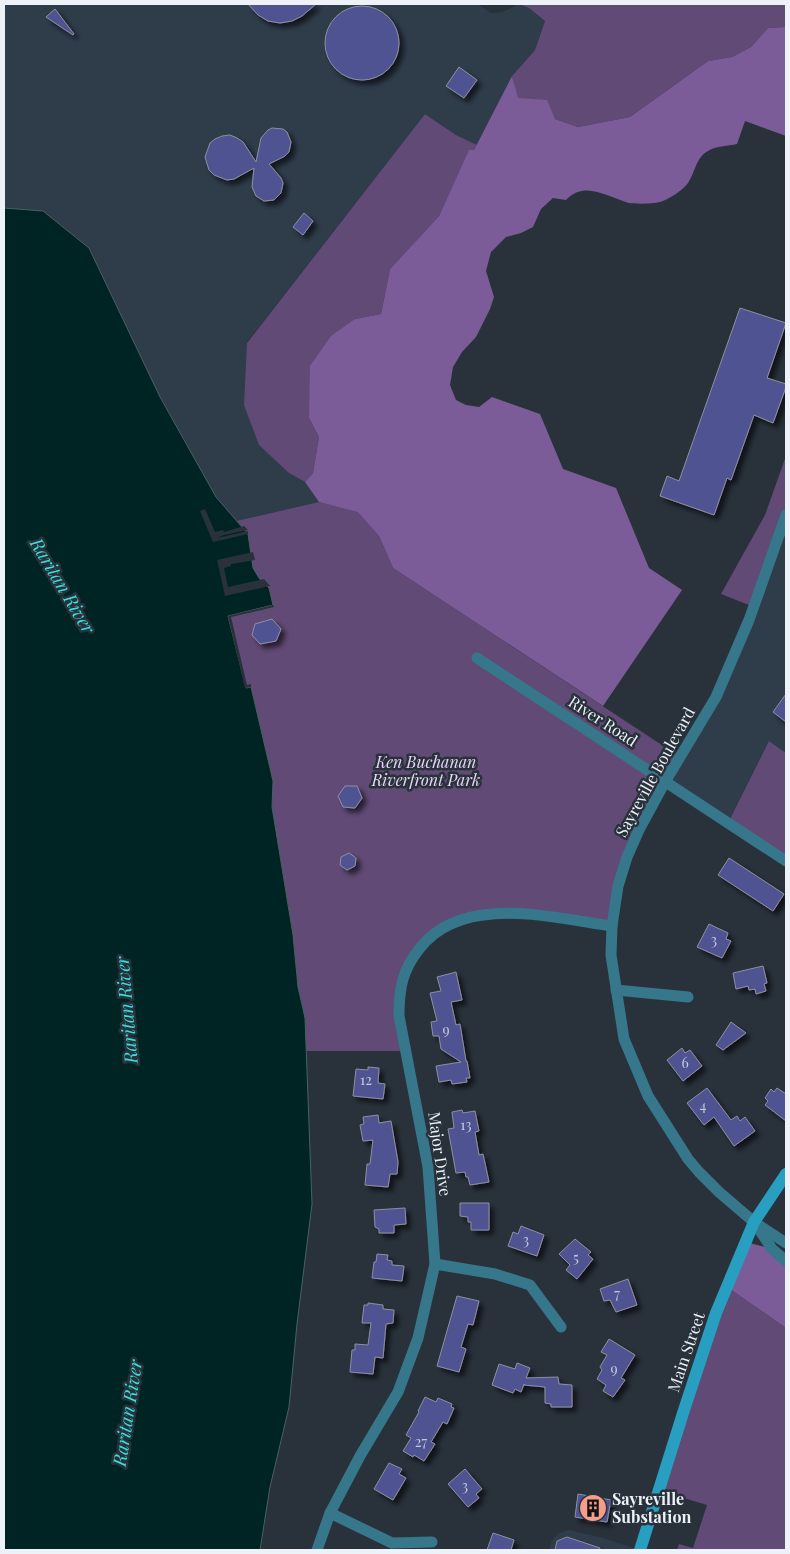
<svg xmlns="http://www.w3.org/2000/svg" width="790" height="1554" font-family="'Playfair Display',serif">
	<defs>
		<filter id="shadow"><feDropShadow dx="4.5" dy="4.5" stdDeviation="2.5" flood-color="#0009"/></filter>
	</defs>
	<rect width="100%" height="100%" fill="#29323b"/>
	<g fill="#2f3c4a">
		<path d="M4 4H477L491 13 503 12 519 4 529 8 545 21 535 50 512 76 477 145 456 135 425 114 247 342 289 473 305 482 319 502 236 521 216 497 160 397 89 248 43 211 4 209Z"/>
		<path d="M779 535 786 537V753L769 741 728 823 665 782 716 697Z"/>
		<path d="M569 1530 603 1538 640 1550H549L552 1540 559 1533Z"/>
	</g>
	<g fill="#614a76">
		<path d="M519 4H786V27L768 28 751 47 732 57 708 61 630 117 578 127 555 119 517 98 512 76 535 50 545 21 529 8Z"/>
		<path d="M425 114 456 135 477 145 474 150 469 151 439 216 390 269 381 314 355 319 309 418 319 437 313 473 305 482 289 473 259 445 244 405 247 343Z"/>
		<path d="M786 456V537L780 535 754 607 721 594 765 515Z"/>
		<path d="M216 497 236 521 319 502 358 511 379 536 393 568 680 757 639 830 612 926 493 913 425 940 399 993 407 1051H306L305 1018 298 987 293 935 272 807 273 781 251 687 245 688 228 616Z"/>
		<path d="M769 741 786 753V861L728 823Z"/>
		<path d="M727 1287 786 1328V1550H677L679 1544 693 1548 707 1505 677 1496 660 1485Z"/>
	</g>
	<g fill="#7c5b99">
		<path d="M786 27V136L745 121 737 144C728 146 716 146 708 151 696 157 695 173 688 183 682 191 669 199 660 202 652 204 637 204 629 203 607 197 585 180 566 200L553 198 541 209 533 227 521 233 506 237 491 252 486 271 494 297 490 309 476 337 462 352 453 367 450 385 456 400 466 405 479 407 492 397 540 414 563 469 616 488 649 568 682 590 603 706 393 568 379 536 358 512 319 502 305 482 313 473 319 437 309 418 310 366 331 336 355 319 381 314 390 269 439 216 469 150H474L512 76 518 98 547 100 555 119 578 127 630 117 708 61 732 57 751 47 768 28Z"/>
		<path d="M746 1242 772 1249 786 1261V1328L727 1287Z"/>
	</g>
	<path fill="#002423" stroke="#476263" d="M4 208 43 211 89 248 160 397 216 497 248 534 253 568 259 578 269 588 273 605 228 616 246 688 251 687 273 781 272 807 293 935 298 987 305 1018 312 1204 297 1324 289 1407 270 1487 260 1550H4Z"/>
	<g fill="#29323b">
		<path d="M205 509 215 532 223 530 224 532 244 526 248 530 224 535 217 538 248 531V534L213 542 200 511Z"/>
		<path d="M253 552 255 560 231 564V566L224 568 228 587 264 579 270 586 225 596 217 560Z"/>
		<path d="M273 605 274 607 231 617 247 685 251 684V687L245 688 228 616Z"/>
	</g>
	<g fill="#4f5292" stroke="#8e909f" filter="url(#shadow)">
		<path d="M248 4H316L302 16 292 21 280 23 268 21 258 15Z"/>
		<circle cx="362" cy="43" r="37"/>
		<path d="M55 9 74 34 73 35 46 17Z"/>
		<path d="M459 67 477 80 464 98 446 86Z"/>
		<path d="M272 128 283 129 287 132 291 142 289 152 285 156 269 164 281 178 283 183 281 193 274 200 264 201 256 196 252 187 254 168 234 179 227 180 214 175 209 170 205 157 210 143 215 139 222 136 230 135 237 138 243 142 256 162 261 138 268 130Z"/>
		<path d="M304 213 313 221 303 235 293 227Z"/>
		<path d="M740 308 786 323 767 378 786 384V387L773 423 754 415 731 480 727 478 714 515 660 496 667 476 679 481Z"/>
		<path d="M272 619 281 629 276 641 260 644 252 635 255 624Z"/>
		<path d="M786 694V722L773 712Z"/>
		<path d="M345 786H357L362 798 355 808 343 807 338 796Z"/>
		<path d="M349 853 356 858 355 866 347 870 340 865 341 857Z"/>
		<path d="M729 858 784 894 773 911 718 875Z"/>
		<path d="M709 924 728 933 726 939 731 941 722 958 697 947Z"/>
		<path d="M763 966 767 983 764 984 766 991 756 994 755 989 749 990 748 986 736 989 733 973Z"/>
		<path d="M456 972 462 1000 451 1002 456 1025 460 1024 466 1061H467L470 1078H466L467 1082 452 1084 451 1080 439 1082 436 1066 461 1062 441 1049 439 1036H433L431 1022 437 1021 430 993 441 991 437 977Z"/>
		<path d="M731 1022 746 1033 723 1050 716 1045Z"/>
		<path d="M682 1048 685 1053 690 1050 702 1066 683 1081 667 1060Z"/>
		<path d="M368 1067 379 1068 378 1083 385 1084 383 1099 353 1096 356 1069 368 1070Z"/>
		<path d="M707 1088 731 1120 737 1116 740 1121 745 1117 755 1131 734 1146 714 1117 704 1125 687 1103Z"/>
		<path d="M777 1088 786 1094V1121L765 1105 768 1101 765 1098 771 1089 774 1092Z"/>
		<path d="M462 1110 463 1113 475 1111 479 1131 475 1132 479 1155 483 1154 489 1182 470 1185 468 1177H466L465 1172 456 1173 448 1129 454 1128 452 1112Z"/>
		<path d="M378 1115 379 1123 391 1121 398 1162 397 1174H390L388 1187 365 1185 367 1164H370L373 1140 363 1141 360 1125 364 1124 363 1117Z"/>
		<path d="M460 1203H489V1230H471V1222H468V1217L460 1216Z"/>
		<path d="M405 1208 406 1224 394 1225V1233H379V1229L375 1227 374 1210Z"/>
		<path d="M521 1226 544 1235 537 1256 508 1246 513 1232 518 1234Z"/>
		<path d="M575 1239 591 1252 588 1255 593 1259 577 1279 566 1270 570 1265 559 1254Z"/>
		<path d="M377 1254 388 1255 387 1260 392 1261V1265L404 1266 402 1281 372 1278 374 1262H376Z"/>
		<path d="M628 1279 637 1305 616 1312 610 1300 604 1301 600 1289Z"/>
		<path d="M457 1296 479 1301 473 1325 468 1324 461 1347 466 1349 459 1372 437 1366Z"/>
		<path d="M368 1303 383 1305V1309L394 1310 393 1323 386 1324 383 1358 375 1357 373 1374 350 1372 352 1350H355V1344L368 1345 371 1323H362L364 1305H368Z"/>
		<path d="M609 1339 635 1355 621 1378 625 1380 613 1397 603 1391 606 1385 597 1379 602 1370 600 1367 607 1355 601 1352Z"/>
		<path d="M517 1363 530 1368 526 1378 558 1377 559 1384 572 1385V1407H551V1404L545 1403V1387L524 1385V1384L521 1392 515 1389 513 1393 492 1385 499 1364 515 1369Z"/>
		<path d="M425 1397 436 1402 438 1398 452 1404 451 1407 454 1408 447 1424 443 1422 431 1442 435 1444 424 1461 414 1455 413 1457 403 1451 411 1438 406 1435 419 1412 418 1411Z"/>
		<path d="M389 1463 402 1469 399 1474 406 1478 393 1500 374 1489Z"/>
		<path d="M465 1469 482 1489 476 1494 479 1498 468 1507 448 1484Z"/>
		<path d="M578 1494 611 1500 607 1522 575 1517Z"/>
		<path d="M493 1533 514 1540 511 1550H487Z"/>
		<path d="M567 1537 600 1548 599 1550H555L557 1541Z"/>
	</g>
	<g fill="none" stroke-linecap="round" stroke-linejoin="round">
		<g stroke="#37778c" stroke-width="11">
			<path d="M786 515 749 620 716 697 665 782 639 830 627 857 618 886 612 926 611 955 624 1039 648 1096 688 1159 699 1172 719 1192 754 1222 786 1243"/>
			<path d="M477 658 786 861"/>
			<path d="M616 990 688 997"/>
			<path d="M757 1226 772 1249 786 1261"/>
			<path d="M435 1264 495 1274 530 1285 561 1327"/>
			<path d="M330 1513 392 1543 432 1542"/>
			<path d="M317 1550 330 1513 360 1456 398 1392 418 1338 435 1264 428 1167 399 1016C399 989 402 970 420 948 463 893 553 918 612 926"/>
		</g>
		<path stroke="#289ec0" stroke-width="12" d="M640 1550 684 1410 716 1313 754 1222 786 1174"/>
	</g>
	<defs>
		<g id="building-disc" transform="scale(1.4375)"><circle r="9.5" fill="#f49e8a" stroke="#29323b"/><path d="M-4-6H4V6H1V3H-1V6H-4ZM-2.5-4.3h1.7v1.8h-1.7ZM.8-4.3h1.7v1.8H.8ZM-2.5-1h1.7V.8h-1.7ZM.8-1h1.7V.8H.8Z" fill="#111"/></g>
	</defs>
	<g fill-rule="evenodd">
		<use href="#building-disc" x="593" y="1508"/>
	</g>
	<g text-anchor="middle" stroke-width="5" stroke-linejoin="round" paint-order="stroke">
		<g font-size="14" fill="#c5cade">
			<text x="714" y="945">3</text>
			<text x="446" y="1035">9</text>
			<text x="685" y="1068">6</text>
			<text x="366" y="1085">12</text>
			<text x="703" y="1111">4</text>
			<text x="466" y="1130">13</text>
			<text x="526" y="1245">3</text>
			<text x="576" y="1263">5</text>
			<text x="617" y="1299">7</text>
			<text x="614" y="1374">9</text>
			<text x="421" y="1447">27</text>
			<text x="465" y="1491">3</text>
		</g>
		<g font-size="16" fill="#ecf2f8" stroke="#29323b">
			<text transform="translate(603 721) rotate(33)" y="6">River Road</text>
			<text transform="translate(655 772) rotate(-61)" y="6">Sayreville Boulevard</text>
			<text transform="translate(440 1154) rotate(82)" y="6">Major Drive</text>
			<text transform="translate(686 1352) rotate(-71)" y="6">Main Street</text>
		</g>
		<g font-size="16" font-style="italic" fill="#e8d5fa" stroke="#29323b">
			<text x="426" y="768">Ken Buchanan<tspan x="426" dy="18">Riverfront Park</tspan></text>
		</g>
		<g font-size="16" font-weight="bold" fill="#ecf2f8" stroke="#29323b" text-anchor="start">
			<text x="612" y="1505">Sayreville<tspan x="612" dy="18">Substation</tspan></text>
		</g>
		<g font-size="18" font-style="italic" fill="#36e2df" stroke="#29323b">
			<text transform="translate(62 586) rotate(59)" y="6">Raritan River</text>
			<text transform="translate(127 1010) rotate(-95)" y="6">Raritan River</text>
			<text transform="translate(128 1413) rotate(-81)" y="6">Raritan River</text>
		</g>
	</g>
	<rect width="790" height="1554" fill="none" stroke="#ecf2f8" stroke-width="10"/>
</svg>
